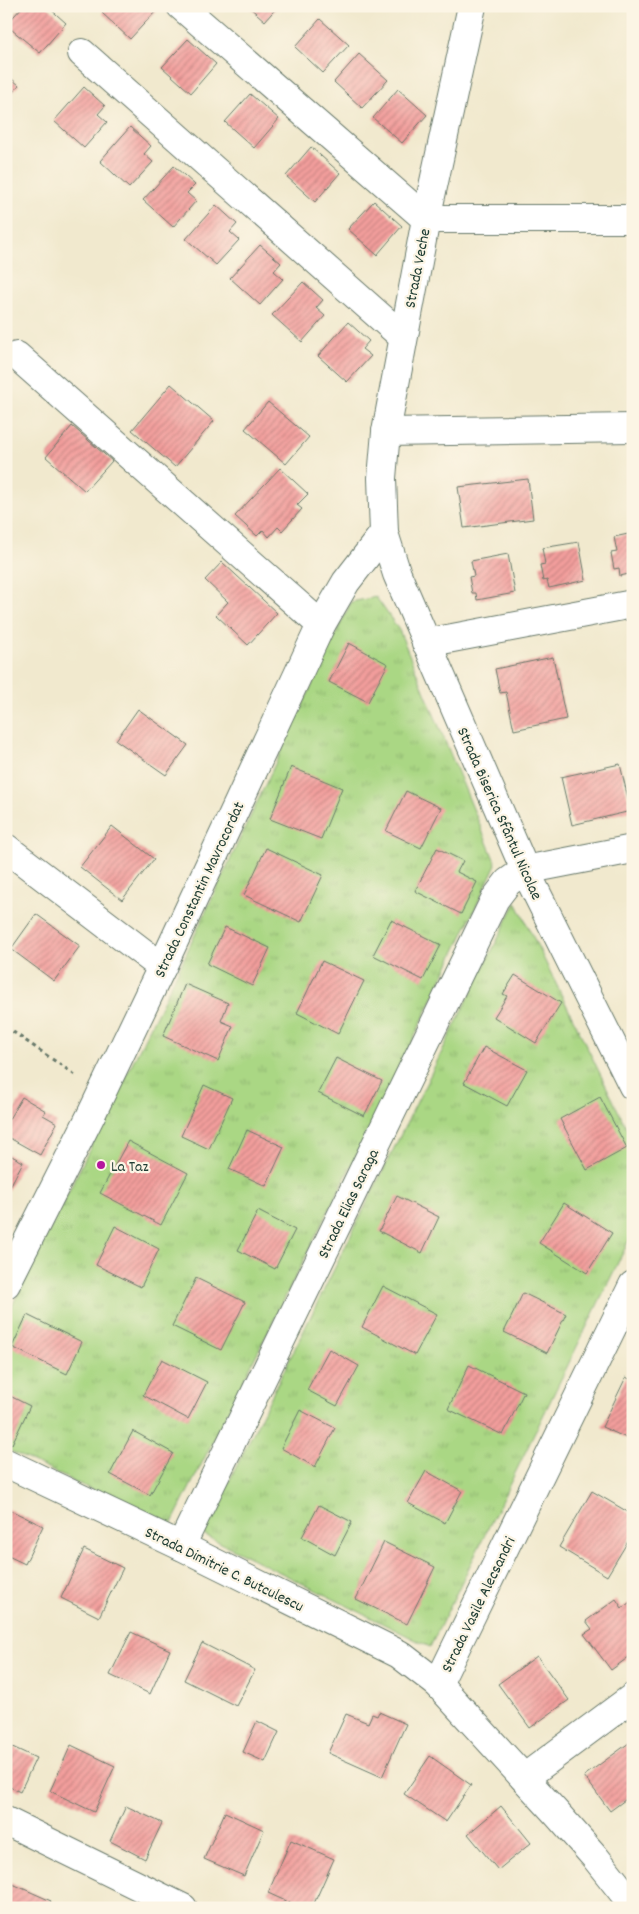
<svg xmlns="http://www.w3.org/2000/svg" width="639" height="1914" font-family="Dekko,sans-serif">
	<defs>
		<pattern id="grass-tufts" width="24" height="20" patternUnits="userSpaceOnUse" patternTransform="scale(1.25)"><rect width="24" height="20" fill="#aad784"/><path d="M3 7l-1-3M5 7V3M7 7l1-3M15 17l-1-3M17 17v-4M19 17l1-3" fill="none" stroke="#92b973"/></pattern>
		<pattern id="building-hatch" width="6" height="6" patternUnits="userSpaceOnUse" patternTransform="scale(1.25)"><rect width="6" height="6" fill="#f39e9c"/><path d="M-1 1l2-2M0 6l6-6M5 7l2-2" fill="none" stroke="#c48280"/></pattern>
	</defs>
	<rect width="100%" height="100%" fill="#fcf5e5"/>
	<filter id="ink" filterUnits="userSpaceOnUse"><feTurbulence type="fractalNoise" baseFrequency=".02" numOctaves="2"/><feDisplacementMap in="SourceGraphic" scale="10" xChannelSelector="R" yChannelSelector="G"/><feConvolveMatrix kernelMatrix="1 2 1 2 8 2 1 2 1" color-interpolation-filters="sRGB"/></filter>
	<filter id="wash" filterUnits="userSpaceOnUse"><feTurbulence type="fractalNoise" baseFrequency=".0096" numOctaves="4" result="noise"/><feDisplacementMap in="SourceGraphic" scale="20" xChannelSelector="R" yChannelSelector="G"/><feGaussianBlur stdDeviation="1.12" result="paint"/><feColorMatrix in="noise" values="0 0 0 0 0 0 0 0 0 0 0 0 0 0 0 0 0 1.4 0 .05"/><feComposite in="paint" operator="in"/></filter>
	<g filter="url(#wash)">
		<rect width="100%" height="100%" fill="#f1e9ce"/>
		<g fill="url(#grass-tufts)" stroke="#648a5c">
			<path d="M376 597 399 630 496 864 395 1078 170 1527 6 1449V1318L178 971 351 602Z"/>
			<path d="M516 902 633 1141V1232L430 1647 203 1534Z"/>
		</g>
		<g id="blocks">
			<g fill="url(#building-hatch)">
				<path d="M23 6H47L66 23 40 53 6 25Z"/>
				<path d="M108 6H151L156 11 130 39 102 13Z"/>
				<path d="M248 6H278L265 21Z"/>
				<path d="M320 19 349 45 323 73 295 47Z"/>
				<path d="M188 39 216 64 191 93 162 67Z"/>
				<path d="M359 54 388 80 362 108 334 82Z"/>
				<path d="M6 74 19 85 6 100Z"/>
				<path d="M84 87 105 106 98 114 107 122 84 148 54 121Z"/>
				<path d="M398 89 427 115 402 143 373 118Z"/>
				<path d="M250 94 279 119 254 148 225 122Z"/>
				<path d="M130 127 151 146 144 154 153 162 129 188 100 161Z"/>
				<path d="M311 147 340 173 315 202 286 176Z"/>
				<path d="M174 166 195 185 187 193 196 201 173 227 143 200Z"/>
				<path d="M374 201 402 226 377 255 348 229Z"/>
				<path d="M216 205 237 224 230 232 239 240 216 265 186 239Z"/>
				<path d="M260 245 281 263 274 271 283 279 260 305 230 278Z"/>
				<path d="M303 282 323 300 316 308 325 316 302 342 272 315Z"/>
				<path d="M348 322 369 341 362 349 371 356 347 382 318 356Z"/>
				<path d="M171 384 214 421 175 467 132 430Z"/>
				<path d="M268 402 309 437 286 464 245 429Z"/>
				<path d="M72 426 112 461 85 491 46 457Z"/>
				<path d="M280 468 308 494 297 505 302 509 282 531 278 527 269 537 263 530 257 536 235 516Z"/>
				<path d="M528 479 533 519 464 528 458 487Z"/>
				<path d="M633 533V573L620 576 619 568 614 569 611 553 617 552 614 537Z"/>
				<path d="M579 542 586 580 549 588 547 580 543 581 540 565 545 564 542 548Z"/>
				<path d="M508 554 515 593 477 600 476 593H472L469 577 474 576 471 561Z"/>
				<path d="M222 562 277 613 248 645 216 615 228 602 205 580Z"/>
				<path d="M349 643 388 664 368 702 329 682Z"/>
				<path d="M553 657 566 719 514 730 506 692 500 693 495 669Z"/>
				<path d="M138 709 188 745 166 775 116 740Z"/>
				<path d="M620 764 631 811 572 825 561 777Z"/>
				<path d="M291 767 342 788 321 839 270 819Z"/>
				<path d="M406 791 441 808 421 848 386 831Z"/>
				<path d="M112 826 154 859 122 900 80 867Z"/>
				<path d="M266 848 323 875 301 922 244 895Z"/>
				<path d="M437 848 463 861 457 872 477 882 461 914 415 891Z"/>
				<path d="M36 914 80 946 54 981 11 949Z"/>
				<path d="M391 920 441 945 423 980 373 955Z"/>
				<path d="M225 927 270 948 252 986 207 964Z"/>
				<path d="M322 961 364 981 338 1034 297 1013Z"/>
				<path d="M515 975 561 1003 536 1043 494 1017 507 996 503 994Z"/>
				<path d="M185 984 228 1003 221 1021 233 1026 218 1061 163 1036Z"/>
				<path d="M484 1047 527 1070 507 1106 464 1083Z"/>
				<path d="M336 1058 382 1081 364 1116 318 1093Z"/>
				<path d="M204 1085 232 1098 209 1149 181 1136Z"/>
				<path d="M22 1097 46 1111 43 1115 57 1123 40 1155 6 1136V1124Z"/>
				<path d="M600 1097 627 1148 587 1170 560 1119Z"/>
				<path d="M247 1130 284 1147 266 1186 229 1169Z"/>
				<path d="M128 1141 188 1173 161 1225 100 1193Z"/>
				<path d="M6 1153 23 1162 6 1194Z"/>
				<path d="M397 1196 439 1217 422 1253 379 1231Z"/>
				<path d="M564 1203 612 1233 587 1273 539 1243Z"/>
				<path d="M258 1211 295 1230 275 1269 238 1250Z"/>
				<path d="M115 1226 159 1249 141 1287 96 1265Z"/>
				<path d="M196 1278 245 1302 221 1350 172 1326Z"/>
				<path d="M383 1286 437 1314 415 1355 362 1327Z"/>
				<path d="M523 1293 566 1314 547 1353 504 1332Z"/>
				<path d="M27 1315 82 1342 67 1374 12 1347Z"/>
				<path d="M329 1349 359 1366 337 1406 307 1390Z"/>
				<path d="M162 1359 207 1382 188 1419 143 1395Z"/>
				<path d="M469 1365 524 1392 503 1435 448 1409Z"/>
				<path d="M626 1377 633 1381V1441L602 1427Z"/>
				<path d="M6 1394 30 1406 12 1444 6 1441Z"/>
				<path d="M300 1410 335 1428 315 1467 281 1448Z"/>
				<path d="M133 1431 173 1453 150 1495 110 1474Z"/>
				<path d="M426 1471 462 1491 445 1523 408 1503Z"/>
				<path d="M592 1491 633 1515V1533L607 1576 559 1547Z"/>
				<path d="M319 1505 352 1522 335 1555 302 1537Z"/>
				<path d="M6 1508 43 1526 25 1564 6 1555Z"/>
				<path d="M384 1542 435 1567 407 1624 356 1599Z"/>
				<path d="M84 1549 123 1568 99 1617 61 1598Z"/>
				<path d="M616 1599 622 1608 633 1600V1654L611 1670 584 1634 592 1629 586 1621Z"/>
				<path d="M131 1632 170 1650 150 1694 110 1675Z"/>
				<path d="M202 1643 255 1670 236 1706 184 1680Z"/>
				<path d="M537 1656 569 1700 530 1728 498 1684Z"/>
				<path d="M379 1712 406 1724 382 1777 328 1753 346 1714 368 1723 372 1714 377 1716Z"/>
				<path d="M257 1721 279 1732 265 1762 243 1752Z"/>
				<path d="M633 1740V1794L610 1811 584 1776Z"/>
				<path d="M6 1744 36 1758 20 1792 6 1785Z"/>
				<path d="M71 1745 115 1766 94 1812 50 1791Z"/>
				<path d="M430 1756 471 1785 446 1822 404 1794Z"/>
				<path d="M126 1806 162 1823 145 1859 110 1841Z"/>
				<path d="M501 1806 531 1843 498 1870 468 1834Z"/>
				<path d="M225 1812 264 1830 244 1876 204 1859Z"/>
				<path d="M291 1840 334 1859 312 1908H301L268 1893Z"/>
				<path d="M6 1881 51 1901 48 1908H6Z"/>
			</g>
		</g>
	</g>
	<g filter="url(#ink)">
		<use href="#blocks" fill-opacity="0" stroke="#68796a" stroke-width="1"/>
		<g fill="none" stroke-linecap="round" stroke-linejoin="round">
			<g stroke="#68796a" stroke-width="30">
				<g id="minor">
					<path d="M181 6 426 219H633"/>
					<path d="M472 6 426 219 386 432 382 478 384 533 397 574 525 870 633 1086"/>
					<path d="M82 53 403 337"/>
					<path d="M17 356 321 625"/>
					<path d="M386 432 633 428"/>
					<path d="M426 643 633 604"/>
					<path d="M6 848 162 967"/>
					<path d="M6 1284 91 1115 162 967 321 625 346 582 384 533"/>
					<path d="M6 1463 181 1546 399 1654 438 1684 557 1814 595 1857 633 1905"/>
					<path d="M181 1546 495 899 508 882 525 870 633 849"/>
					<path d="M438 1684 633 1285"/>
					<path d="M524 1778 633 1697"/>
					<path d="M6 1821 183 1908"/>
				</g>
			</g>
			<path stroke="#68796a" stroke-width="3" stroke-dasharray="4 4" stroke-linecap="butt" d="M6 1027 78 1077"/>
			<use href="#minor" stroke="#fff" stroke-width="28"/>
		</g>
	</g>
	<circle fill="#b5179e" stroke="#fcf5e5" stroke-width="2" cx="101" cy="1165" r="5"/>
	<g text-anchor="middle" stroke-width="4.5" stroke-linejoin="round" paint-order="stroke">
		<g font-size="16" fill="#1f3d34" stroke="#fcf5e5">
			<text transform="translate(416 268) rotate(-79)" y="6">Strada Veche</text>
			<text transform="translate(501 813) rotate(66)" y="6">Strada Biserica Sfântul Nicolae</text>
			<text transform="translate(198 889) rotate(-65)" y="6">Strada Constantin Mavrocordat</text>
			<text transform="translate(347 1203) rotate(-64)" y="6">Strada Elias Saraga</text>
			<text transform="translate(225 1568) rotate(26)" y="6">Strada Dimitrie C. Butculescu</text>
			<text transform="translate(477 1604) rotate(-64)" y="6">Strada Vasile Alecsandri</text>
		</g>
		<g font-size="16" fill="#1f3d34" stroke="#fcf5e5" text-anchor="start">
			<text x="111" y="1171">La Taz</text>
		</g>
	</g>
	<rect width="639" height="1914" fill="none" stroke="#fcf5e5" stroke-width="25"/>
</svg>
